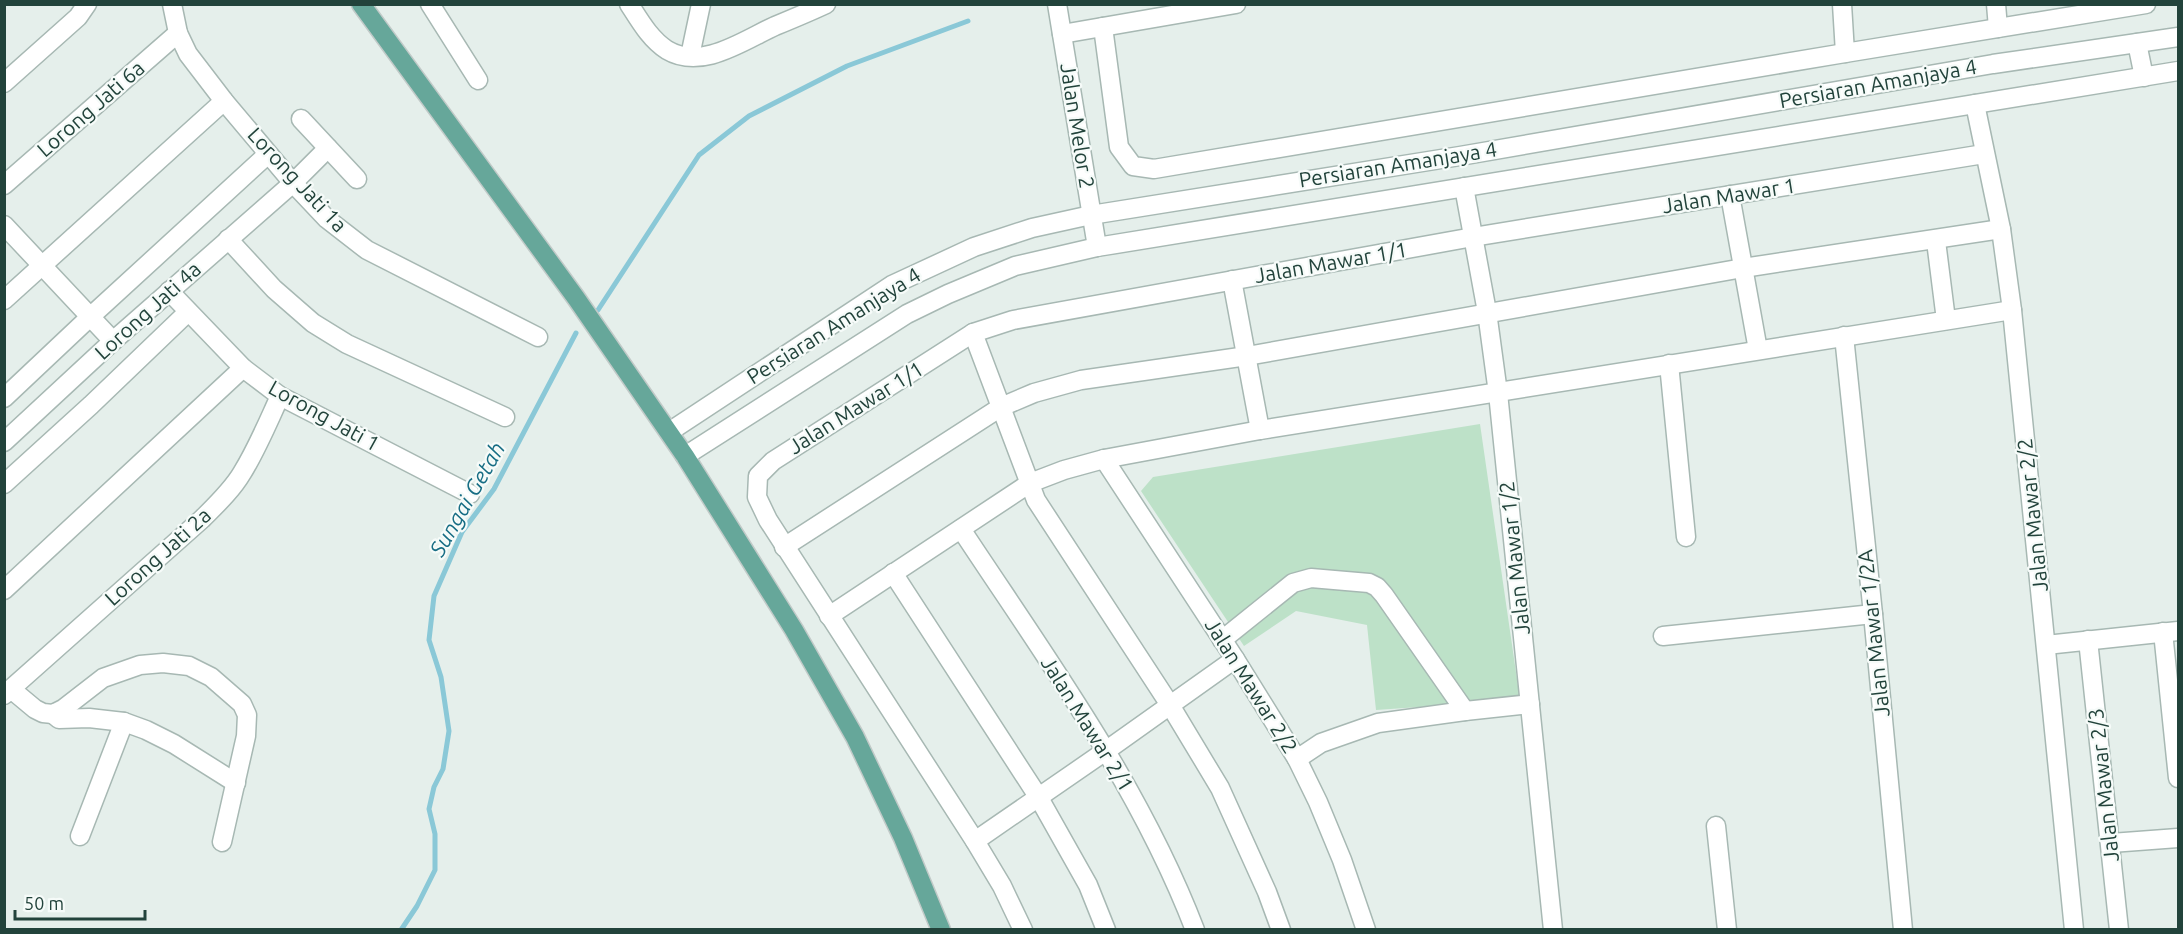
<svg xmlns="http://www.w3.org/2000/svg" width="2183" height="934" font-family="Ubuntu,sans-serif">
	<rect width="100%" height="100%" fill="#e5efeb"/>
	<path fill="#bde1c8" d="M1480 424 1520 700 1376 710 1367 625 1296 611 1244 646 1141 491 1153 477Z"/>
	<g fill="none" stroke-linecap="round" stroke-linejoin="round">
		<g stroke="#8ac8d7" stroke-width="5">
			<path d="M598 310 699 155 749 116 847 66 968 21"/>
			<path d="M401 930 417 906 435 870V834L429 809 434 787 443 769 449 731 441 677 429 640 434 596 462 532 494 489 576 333"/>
		</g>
		<g stroke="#a7b8b3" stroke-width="21">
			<g id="minor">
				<path d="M172 4 178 33 188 54 224 101 293 183 327 219 367 250 538 337"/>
				<path d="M430 4 478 80"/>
				<path d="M629 4C640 21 650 39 667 50 702 71 744 40 775 26 792 19 809 12 826 4"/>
				<path d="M1057 4 1097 247"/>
				<path d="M1842 4 1845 53"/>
				<path d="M1996 4 1998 28"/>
				<path d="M1103 27 1119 147 1133 166 1154 169 1845 53 2146 4"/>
				<path d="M1062 34 1236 4"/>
				<path d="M2137 43 2144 77"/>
				<path d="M690 56 701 4"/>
				<path d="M4 83 78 17 87 4"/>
				<path d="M1975 104 2001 229 2012 310 2074 930"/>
				<path d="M301 119 357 179"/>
				<path d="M4 185 178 33"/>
				<path d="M1464 187 1487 312 1498 393 1553 930"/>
				<path d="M1730 195 1758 350"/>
				<path d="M4 225 113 341"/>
				<path d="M228 239 274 289 313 323 347 344 505 417"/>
				<path d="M1936 241 1946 320"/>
				<path d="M1232 280 1260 430"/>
				<path d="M169 291 243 368 280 396 470 494"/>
				<path d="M4 300 224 101"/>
				<path d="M973 333 1036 500 1170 705 1220 788 1267 892 1281 930"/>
				<path d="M1844 336 1873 614 1903 930"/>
				<path d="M1669 364 1686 537"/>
				<path d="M4 398 90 317 268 154"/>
				<path d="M669 432 892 285 974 247 1032 228 1091 215 1460 156 1993 64 2178 37"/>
				<path d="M4 442 113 341 293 183 328 148"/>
				<path d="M685 456 907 314 948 294 1015 266 1097 247 2178 71"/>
				<path d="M1104 459 1235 659 1297 759 1318 802 1342 860 1366 930"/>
				<path d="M4 484 91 405 188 312"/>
				<path d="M961 529C1046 658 1139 784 1195 930"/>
				<path d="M784 547 1001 407 1034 393 1081 380 1247 356 1743 268 2001 229"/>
				<path d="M893 573 1039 798 1088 885 1106 930"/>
				<path d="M4 590 243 368"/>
				<path d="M829 616 1030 483 1064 470 1104 459 1260 430 2012 310"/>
				<path d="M2163 632 2178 778"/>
				<path d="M1663 636 1873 614"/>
				<path d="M1222 640 1293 583 1311 578 1369 583 1377 587 1384 595 1465 711"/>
				<path d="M2088 640 2119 930"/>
				<path d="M2046 645 2178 631"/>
				<path d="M11 689 35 709 43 713 53 714 63 709 103 678 140 665 163 663 189 666 211 677 242 704 247 715 246 736 222 842"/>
				<path d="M4 695 202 519C216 505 232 490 242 473 257 449 268 422 280 396"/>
				<path d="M53 714 59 719 89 718 124 722 146 730 174 744 236 783"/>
				<path d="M1297 759 1321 743 1378 723 1465 711 1530 704"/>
				<path d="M1716 826 1727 930"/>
				<path d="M80 836 124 722"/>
				<path d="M975 841 1107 750 1235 659"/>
				<path d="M2111 843 2178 838"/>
				<path d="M1023 930 1002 886 975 841 768 520 757 497 758 476 773 461 973 333 1013 320 1473 237 1984 154"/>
			</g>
		</g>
		<g stroke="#c1cac8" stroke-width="21">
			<path id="major" d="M361 4 576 298 685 456 794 630 855 737 903 838 941 930"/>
		</g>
		<use href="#minor" stroke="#fff" stroke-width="18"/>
		<use href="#major" stroke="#66a79a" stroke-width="18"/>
	</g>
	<g text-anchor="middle" stroke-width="4.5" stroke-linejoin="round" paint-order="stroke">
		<g font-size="21" fill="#22433b" stroke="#f6fbf9">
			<text transform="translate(1878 84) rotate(-10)" y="7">Persiaran Amanjaya 4</text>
			<text transform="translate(91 109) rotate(-41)" y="7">Lorong Jati 6a</text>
			<text transform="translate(1077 126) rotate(81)" y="7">Jalan Melor 2</text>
			<text transform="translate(1398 165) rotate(-9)" y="7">Persiaran Amanjaya 4</text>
			<text transform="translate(297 180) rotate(47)" y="7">Lorong Jati 1a</text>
			<text transform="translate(1729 196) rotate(-9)" y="7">Jalan Mawar 1</text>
			<text transform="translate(1331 263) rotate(-10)" y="7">Jalan Mawar 1/1</text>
			<text transform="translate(148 311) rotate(-42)" y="7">Lorong Jati 4a</text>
			<text transform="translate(834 326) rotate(-32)" y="7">Persiaran Amanjaya 4</text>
			<text transform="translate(856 408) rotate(-32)" y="7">Jalan Mawar 1/1</text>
			<text transform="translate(324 416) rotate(29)" y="7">Lorong Jati 1</text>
			<text transform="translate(2033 515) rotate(-96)" y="7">Jalan Mawar 2/2</text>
			<text transform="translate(158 557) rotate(-42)" y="7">Lorong Jati 2a</text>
			<text transform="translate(1515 558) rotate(-96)" y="7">Jalan Mawar 1/2</text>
			<text transform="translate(1874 633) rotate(-96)" y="7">Jalan Mawar 1/2A</text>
			<text transform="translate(1251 686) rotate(58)" y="7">Jalan Mawar 2/2</text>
			<text transform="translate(1087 724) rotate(58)" y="7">Jalan Mawar 2/1</text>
			<text transform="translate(2104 785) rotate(-96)" y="7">Jalan Mawar 2/3</text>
		</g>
		<g font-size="22" font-style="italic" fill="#176d84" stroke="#f6fbf9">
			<text transform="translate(467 499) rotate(-60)" y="8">Sungai Getah</text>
		</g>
	</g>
	<rect width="2183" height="934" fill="none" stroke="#22433b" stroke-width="12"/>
	<path d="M15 910v9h130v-9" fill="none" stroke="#22433b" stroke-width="3"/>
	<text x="24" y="910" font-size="18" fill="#22433b" stroke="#f6fbf9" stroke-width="4.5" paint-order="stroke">50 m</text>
</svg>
